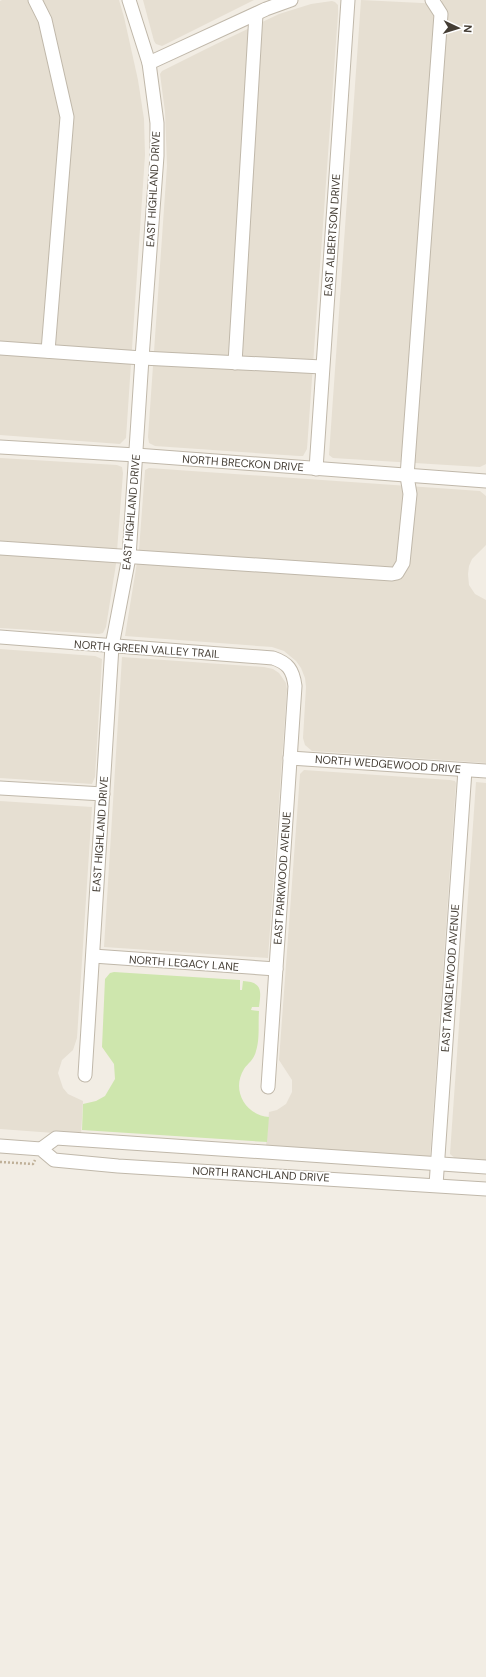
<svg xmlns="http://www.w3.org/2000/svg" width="486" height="1677" font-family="'DM Sans',sans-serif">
	<rect width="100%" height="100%" fill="#f2ede4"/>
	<g fill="#e6dfd2">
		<path d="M2 0H119L124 17 138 80 144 119 145 155 126 438 120 444 0 435V1Z"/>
		<path d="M143 0H254L162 46 156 44 154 41Z"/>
		<path d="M361 0 442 4V0H486V464L480 467 333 458 329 455Z"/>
		<path d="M332 1 335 2 338 5V14L307 449 303 456H299L155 446 149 443 148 437 167 166 165 112 160 74 162 71 212 46 279 14 311 4Z"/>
		<path d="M0 458 117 465 122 467 123 473 116 564 106 627 103 633 99 634 0 628Z"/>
		<path d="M149 468 480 491 486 496V545L472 559 469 566 468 574 469 585 475 594 486 600V763L312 751 305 745 303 738 306 687 305 678 301 668 296 661 284 651 272 647 125 636 139 550 145 470Z"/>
		<path d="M0 649 95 656 102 659 95 777 92 784 0 778Z"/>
		<path d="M122 657 264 667 273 669 279 673 286 683 287 689 268 958 104 947Z"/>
		<path d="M304 770 450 780 455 781 456 783 430 1158 266 1147 269 1112 277 1110 286 1104 292 1092V1080L279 1060 300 774Z"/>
		<path d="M476 782 486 783V1161L456 1159 450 1154Z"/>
		<path d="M0 801 92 807 77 1038 73 1050 62 1060 58 1073 63 1088 68 1094 83 1101 81 1135 0 1129Z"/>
	</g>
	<path fill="#cee6ad" d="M114 972 240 980V990H242L243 981C263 982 261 991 259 1007H252L251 1010 259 1011C258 1024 260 1039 256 1051 254 1060 248 1063 244 1069 231 1090 245 1115 269 1117L267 1142 82 1130 83 1104 96 1101 105 1096 115 1079 114 1064 102 1047 105 979 110 973Z"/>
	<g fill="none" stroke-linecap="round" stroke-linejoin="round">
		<g stroke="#c0b8aa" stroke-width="15">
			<g id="minor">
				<path d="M35 0 45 20 67 117 48 351"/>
				<path d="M149 63 266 9 291 0"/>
				<path d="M0 348 142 358 322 367"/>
				<path d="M235 363 256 14"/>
				<path d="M0 447 136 455 486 481"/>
				<path d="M316 469 348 0"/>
				<path d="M0 548 392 574 397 573 403 563 410 494 407 476 441 14 432 0"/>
				<path d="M0 637 273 658C288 663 293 670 295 686L268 1087"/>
				<path d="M290 758 486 771"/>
				<path d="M0 788 103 794"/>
				<path d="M93 956 276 969"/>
				<path d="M85 1075 112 646 129 557 142 358 157 156V123L149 63 129 0"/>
				<path d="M0 1146 41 1149 54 1160 118 1166 486 1189"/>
				<path d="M41 1149 56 1138 486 1167"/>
				<path d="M436 1185 465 770"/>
			</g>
		</g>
		<path stroke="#bfb098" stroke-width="2.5" stroke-dasharray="2 2" stroke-linecap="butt" d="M0 1162 33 1164 35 1160"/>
		<use href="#minor" stroke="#fff" stroke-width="13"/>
	</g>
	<g text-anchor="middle" stroke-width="3.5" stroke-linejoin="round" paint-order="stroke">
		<g font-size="11" fill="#443d34" stroke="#fff">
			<text transform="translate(153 189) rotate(-87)" y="4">EAST HIGHLAND DRIVE</text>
			<text transform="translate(332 235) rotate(-86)" y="4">EAST ALBERTSON DRIVE</text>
			<text transform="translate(243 463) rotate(4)" y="4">NORTH BRECKON DRIVE</text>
			<text transform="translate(131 512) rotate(-85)" y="4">EAST HIGHLAND DRIVE</text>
			<text transform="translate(147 649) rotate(4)" y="4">NORTH GREEN VALLEY TRAIL</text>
			<text transform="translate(388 764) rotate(4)" y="4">NORTH WEDGEWOOD DRIVE</text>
			<text transform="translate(100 834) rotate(-86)" y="4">EAST HIGHLAND DRIVE</text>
			<text transform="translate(282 878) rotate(-86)" y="4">EAST PARKWOOD AVENUE</text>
			<text transform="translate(184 963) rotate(4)" y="4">NORTH LEGACY LANE</text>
			<text transform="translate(450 978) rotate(-86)" y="4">EAST TANGLEWOOD AVENUE</text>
			<text transform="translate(261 1174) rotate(3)" y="4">NORTH RANCHLAND DRIVE</text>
		</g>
	</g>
	<g transform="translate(458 28) rotate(94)" stroke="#ffffff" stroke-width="3" paint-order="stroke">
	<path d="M0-3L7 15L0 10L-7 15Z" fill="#443d34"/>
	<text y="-6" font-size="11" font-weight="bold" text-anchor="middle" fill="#443d34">N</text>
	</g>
</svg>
